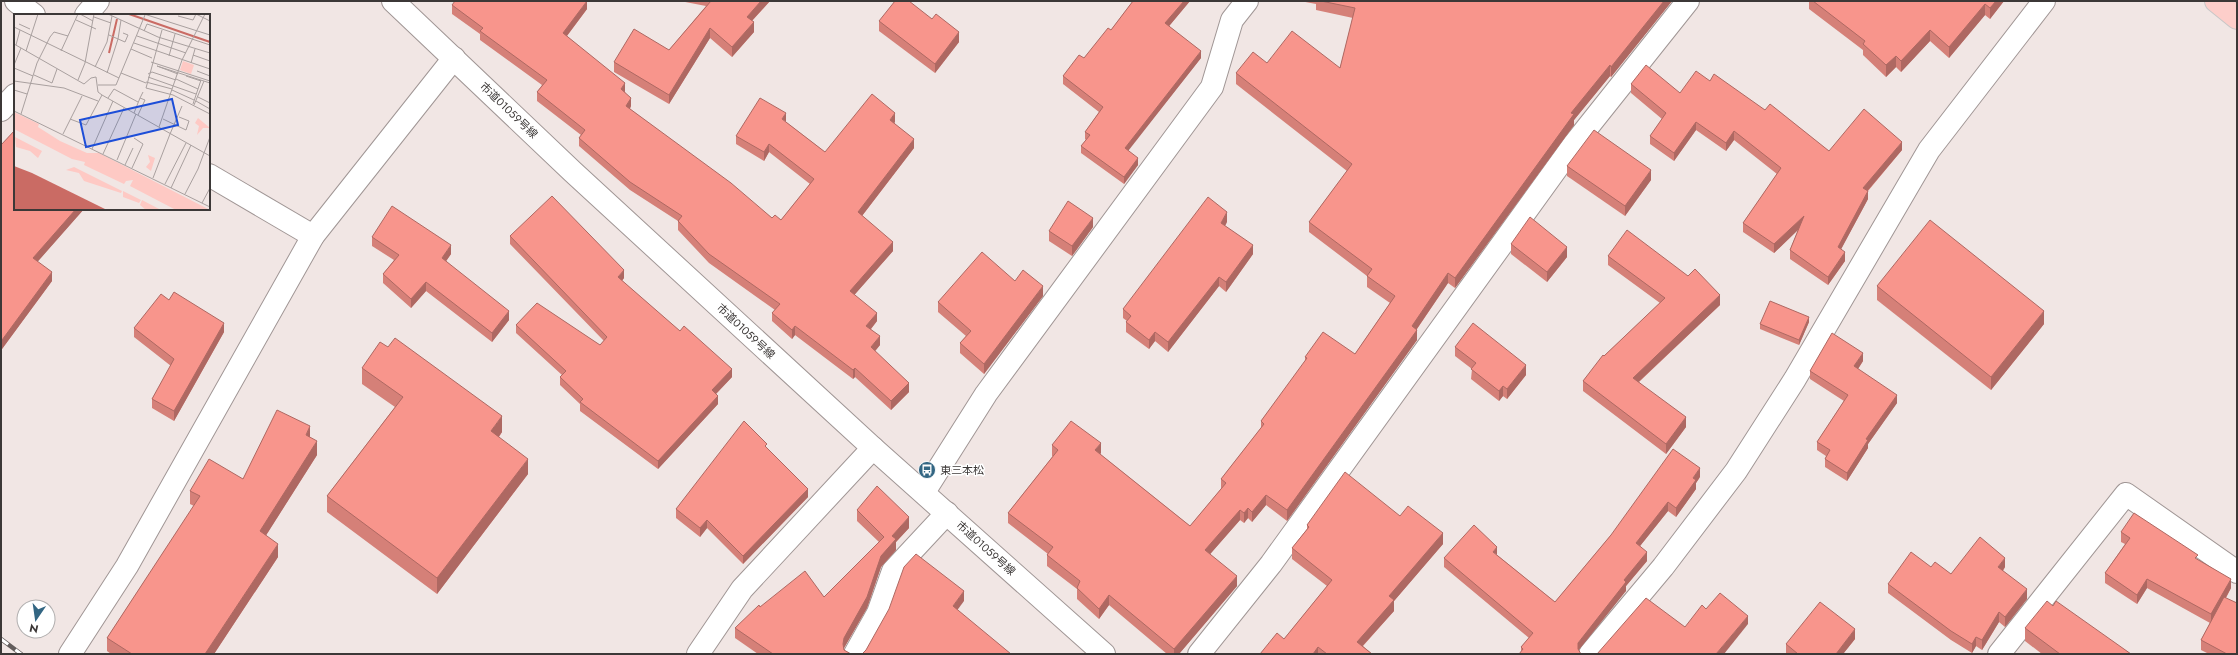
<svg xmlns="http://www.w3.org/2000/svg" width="2238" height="655" font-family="Jost,'Noto Sans JP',sans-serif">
	<rect width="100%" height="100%" fill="#f1e6e4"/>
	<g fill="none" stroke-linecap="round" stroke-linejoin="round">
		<g stroke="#a09695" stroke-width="24">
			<g id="minor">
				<path d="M16 1 34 15"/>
				<path d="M393 1 573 172 873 448 1104 654"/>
				<path d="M86 15 98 1"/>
				<path d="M1 110 15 95"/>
				<path d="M209 175 313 236"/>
				<path d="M924 492 986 394 1212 87 1232 20 1247 1"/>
				<path d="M70 654 127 566 313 236 454 58"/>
				<path d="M698 654 742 589 873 448"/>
				<path d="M855 654 878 613 893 571 947 513"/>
				<path d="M1199 654 1271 564 1575 143 1688 1"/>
				<path d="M1590 654 1663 567 1736 471 1795 379 1929 150 2044 1"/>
				<path d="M1999 654 2126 494 2237 572"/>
			</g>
		</g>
		<g stroke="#c8c7c7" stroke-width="24">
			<path id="major" d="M2216 1 2237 18"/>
		</g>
		<use href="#minor" stroke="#fff" stroke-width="22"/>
		<use href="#major" stroke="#fdceca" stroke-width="22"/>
		<g stroke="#635d5c" stroke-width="4.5">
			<path id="rail" d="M1 639 21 654"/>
		</g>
		<use href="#rail" stroke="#fff" stroke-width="3" stroke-dasharray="9" stroke-linecap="butt"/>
	</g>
	<g fill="#d58078">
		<path d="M680 1H770L752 21 754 32 732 57 710 38 669 104 614 72V62L669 50 706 6Z"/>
		<path d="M1133 1H1190L1169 26 1201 58 1128 150 1138 165 1124 184 1081 153V146L1086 140 1085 139V132L1099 112 1063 84V76L1084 58 1111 30Z"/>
		<path d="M1300 1H1672L1611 77 1610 76 1574 120V125L1455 288 1448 283 1417 329V340L1287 521 1266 505 1252 522 1248 518 1244 523 1240 520 1210 554 1237 586 1179 654H1167L1109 605 1099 619 1077 599V589L1047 566V555L1048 554 1008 523V513L1053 456H1052V445L1101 453 1100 454 1190 526 1221 489V479L1261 428V421L1305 362V357L1355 354 1390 303 1367 287V276L1309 232V222L1347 171 1236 84V73L1267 63 1340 68 1353 18 1316 10V4Z"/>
		<path d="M1809 1H2004L1990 19 1985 15 1949 58 1930 41 1901 72 1896 67 1886 77 1863 55V50L1809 9Z"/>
		<path d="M452 5 587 9 567 36 625 91V92L631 106 630 109 772 218 781 220 810 184 769 152 764 161 736 144V136L786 122 825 152 895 122 894 123 914 148 862 216 893 251 854 295 877 321 871 329 880 345 875 351 909 392 891 410 855 377 853 379 795 335 792 339 772 321V313L775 310 709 263 678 230V221L630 190 579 146V138L581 135 537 101V92L542 85 480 40V34L452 14Z"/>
		<path d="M879 21 959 42 935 73 879 31Z"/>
		<path d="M1710 81 1765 110 1829 151 1902 150 1868 191V199L1841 249 1845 261 1828 285 1790 259V250L1798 230 1774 253 1743 232V223L1777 174 1734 140 1726 151 1696 130 1674 161 1650 144V136L1662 119 1631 93V84L1680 93Z"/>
		<path d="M1 145 15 209H84L37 262 52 281 2 349H1Z"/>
		<path d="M1567 166 1651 180 1625 216 1567 176Z"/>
		<path d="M1227 222 1225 226 1253 254 1226 292 1219 286 1168 352 1155 341 1149 349 1126 332V322L1127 321 1123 318V309Z"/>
		<path d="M1093 227 1072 256 1049 241V231Z"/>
		<path d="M510 236 624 278 622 281 732 377 716 394 718 404 658 469 580 411V404L560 385V377L562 375 516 333V325L600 345 604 341 510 244Z"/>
		<path d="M372 237 451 254 446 261 509 320 492 342 426 291 411 308 383 283V274L394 260 372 246Z"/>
		<path d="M1511 244 1567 257 1547 282 1511 254Z"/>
		<path d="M1608 256 1720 305 1639 382 1686 427 1666 454 1583 391V381L1604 356 1660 303 1608 265Z"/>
		<path d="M1015 281 1043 296 984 374 960 353V343L966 336 938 312V302Z"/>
		<path d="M1877 286 2044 324 1991 390 1877 300Z"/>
		<path d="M169 300 224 332 174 421 152 408V399L171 366 134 337V328Z"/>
		<path d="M1809 322 1799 345 1760 329V324Z"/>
		<path d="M1455 347 1526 375 1507 399 1503 396 1499 401 1471 379 1472 369 1455 356Z"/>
		<path d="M1863 361 1858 369 1897 403 1868 444V448L1847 481 1825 467V459L1826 456 1817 450V442L1844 401 1810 379V371Z"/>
		<path d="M362 368 502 432 499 437 528 474 437 594 327 512V496L395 407 362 384Z"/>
		<path d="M310 438 317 455 266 535 278 557 214 654H111L107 651V638L194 506 190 504V491L243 479Z"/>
		<path d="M767 448 808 497 743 564 707 528 700 537 676 518V509Z"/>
		<path d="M1700 477 1696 483V489L1676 517 1668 511 1640 546 1647 561 1626 586V591L1521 651V647L1529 638 1444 567V558L1497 555 1555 602 1611 535Z"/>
		<path d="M857 510 909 528 896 542V550L881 567 867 608 844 648V650L851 654H758L735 638V628L760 607 824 597 879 542 857 521Z"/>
		<path d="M1400 516 1443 544 1394 601V611L1363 646 1372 654H1260L1284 639 1327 586 1292 559V548L1307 529V525Z"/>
		<path d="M2121 532 2198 560 2231 588 2226 598 2237 654H2209L2201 650V640L2210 623 2147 588 2137 604 2105 583V573L2125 544 2121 542Z"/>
		<path d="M2005 567 2003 571 2027 599 2005 627 1999 622 1982 650 1976 646 1972 653 1951 640 1888 593V584L1951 574Z"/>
		<path d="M2053 606 2131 654H2042L2025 641V628Z"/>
		<path d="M1855 639 1843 654H1786V644Z"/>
	</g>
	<g fill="#ae6862">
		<path d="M587 1V9L563 41V33Z"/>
		<path d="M761 1H770L747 26V17Z"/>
		<path d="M1184 1H1190L1165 31V23Z"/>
		<path d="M1664 1H1672L1611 77V67Z"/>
		<path d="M1996 1H2004L1990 19V8Z"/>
		<path d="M1985 4V15L1949 58V47Z"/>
		<path d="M754 22V32L732 57V47Z"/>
		<path d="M710 28V38L669 104V95Z"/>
		<path d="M1930 30V41L1901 72V61Z"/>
		<path d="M959 32V42L935 73V64Z"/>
		<path d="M1201 51V58L1125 155V148Z"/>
		<path d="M1896 56V67L1886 77V65Z"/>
		<path d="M1610 65V76L1574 120V125L1455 288V278L1571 113Z"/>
		<path d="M625 83V91L621 97V89Z"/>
		<path d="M631 98V106L626 115V106Z"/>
		<path d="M786 113V122L782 119Z"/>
		<path d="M895 113V122L890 129V120Z"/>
		<path d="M1696 122V130L1674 161V153Z"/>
		<path d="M1734 131V140L1726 151V143Z"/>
		<path d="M914 139V148L858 221V212Z"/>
		<path d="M1902 142V150L1863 196V188Z"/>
		<path d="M769 144V152L764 161V152Z"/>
		<path d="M1138 158V165L1124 184V177Z"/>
		<path d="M1651 170V180L1625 216V206Z"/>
		<path d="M1868 191V199L1838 255V247Z"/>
		<path d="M76 209H84L33 267V258Z"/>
		<path d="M1227 212V222L1221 233V223Z"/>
		<path d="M1804 216V224L1774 253V244Z"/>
		<path d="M1093 218V227L1072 256V246Z"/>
		<path d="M893 242V251L850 300V291Z"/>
		<path d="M451 245V254L442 267V258Z"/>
		<path d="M1253 245V254L1226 292V282Z"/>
		<path d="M1567 247V257L1547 282V272Z"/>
		<path d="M1845 252V261L1828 285V277Z"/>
		<path d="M624 270V278L618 285V277Z"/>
		<path d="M52 272V281L2 349V340Z"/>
		<path d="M1448 273V283L1412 336V326Z"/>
		<path d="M1219 277V286L1168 352V342Z"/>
		<path d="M426 282V291L411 308V299Z"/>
		<path d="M1043 286V296L984 374V364Z"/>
		<path d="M1720 295V305L1633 387V378Z"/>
		<path d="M509 311V320L492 342V333Z"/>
		<path d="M2044 311V324L1991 390V377Z"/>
		<path d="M877 313V321L866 335V326Z"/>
		<path d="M1809 317V322L1799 345V340Z"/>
		<path d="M224 323V332L174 421V411Z"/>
		<path d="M795 326V335L792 339V330Z"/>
		<path d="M1417 330V340L1287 521V510Z"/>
		<path d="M1155 332V341L1149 349V340Z"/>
		<path d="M880 336V345L871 356V347Z"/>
		<path d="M1863 353V361L1854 375V366Z"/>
		<path d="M1526 365V375L1507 399V389Z"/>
		<path d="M855 368V377L853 379V370Z"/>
		<path d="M732 369V377L712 398V390Z"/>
		<path d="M909 383V392L891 410V401Z"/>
		<path d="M1503 386V396L1499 401V391Z"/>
		<path d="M1897 395V403L1868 444V448L1847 481V473L1866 439Z"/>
		<path d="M718 396V404L658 469V461Z"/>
		<path d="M502 416V432L491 447V431Z"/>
		<path d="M1686 417V427L1666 454V444Z"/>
		<path d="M310 426V440L306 435Z"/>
		<path d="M317 441V455L260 545V531Z"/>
		<path d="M1101 443V453L1095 460V450Z"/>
		<path d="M528 459V474L437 594V578Z"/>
		<path d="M1700 468V477L1696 483V489L1676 517V508L1693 478Z"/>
		<path d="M808 489V497L743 564V556Z"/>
		<path d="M1266 495V505L1252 522V512Z"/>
		<path d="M1668 502V511L1636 551V543Z"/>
		<path d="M1248 508V518L1244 523V513Z"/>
		<path d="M1240 510V520L1205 560V550Z"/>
		<path d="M909 517V528L896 542V550L881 567 867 608 844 648 843 644 844 638 881 556 892 536Z"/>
		<path d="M707 520V528L700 537V528Z"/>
		<path d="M1443 533V544L1394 601V611L1357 652V642L1389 596Z"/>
		<path d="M278 544V557L214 654H205Z"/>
		<path d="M1497 547V555L1493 552Z"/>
		<path d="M1647 552V561L1626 586V591L1578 651V643L1624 580Z"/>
		<path d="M2005 558V567L1998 577V567Z"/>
		<path d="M1237 576V586L1179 654H1174V649Z"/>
		<path d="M2147 579V588L2137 604V595Z"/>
		<path d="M2231 579V588L2211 624V614Z"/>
		<path d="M2027 589V599L2005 627V617Z"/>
		<path d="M964 591V601L953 616V606Z"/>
		<path d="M1109 595V605L1099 619V609Z"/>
		<path d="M1999 612V622L1982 650V640Z"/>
		<path d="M1748 616V624L1724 654H1716Z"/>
		<path d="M1855 629V639L1843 654H1836Z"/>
		<path d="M1976 637V646L1972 653V644Z"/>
		<path d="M1318 647V654H1313Z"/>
	</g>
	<g fill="#f8958c" stroke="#ae6862">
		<path d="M455 1H587L563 33 625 83 621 89 631 98 626 106 731 183 772 218 775 215 781 220 814 179 769 144 764 152 736 136 760 98 786 113 782 119 825 152 872 94 895 113 890 120 914 139 858 212 893 242 850 291 877 313 866 326 880 336 871 347 909 383 891 401 855 368 853 370 795 326 792 330 772 313 780 304 709 254 678 221 682 216 630 182 579 138 585 130 537 92 547 80 480 31 483 28 452 5Z"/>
		<path d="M711 1H761L747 17 754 22 732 47 710 28 669 95 614 62 634 29 669 50Z"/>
		<path d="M895 1H909L932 19 936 14 959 32 935 64 879 21Z"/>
		<path d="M1133 1H1184L1165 23 1201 51 1125 148 1138 158 1124 177 1081 146 1090 135 1085 132 1103 107 1063 76 1079 55 1084 58 1108 28 1111 30Z"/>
		<path d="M1321 1H1664L1611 67 1610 65 1571 113 1574 114 1455 278 1448 273 1412 326 1417 330 1287 510 1266 495 1252 512 1248 508 1244 513 1240 510 1205 550 1237 576 1174 649 1109 595 1099 609 1077 588 1080 581 1047 555 1053 547 1008 513 1058 450 1052 445 1071 421 1101 443 1095 450 1190 526 1226 483 1221 479 1264 424 1261 421 1307 358 1305 357 1323 332 1355 354 1395 296 1367 276 1372 269 1309 222 1352 164 1236 73 1253 52 1267 63 1292 31 1340 68 1355 8Z"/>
		<path d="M1813 1H1996L1990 8 1985 4 1949 47 1930 30 1901 61 1896 56 1886 65 1863 44 1865 41Z"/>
		<path d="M1646 65 1680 93 1696 71 1710 81 1714 74 1765 110 1770 104 1829 151 1864 109 1902 142 1863 188 1868 191 1838 247 1845 252 1828 277 1790 250 1804 216 1774 244 1743 223 1781 168 1734 131 1726 143 1696 122 1674 153 1650 136 1666 113 1631 84Z"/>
		<path d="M15 130V209H76L33 258 52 272 2 340H1V145Z"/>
		<path d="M1594 130 1651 170 1625 206 1567 166Z"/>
		<path d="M552 196 624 270 618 277 680 331 684 326 732 369 712 390 718 396 658 461 580 402 583 399 560 377 566 371 516 325 537 303 600 345 607 337 510 236Z"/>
		<path d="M1208 197 1227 212 1221 223 1253 245 1226 282 1219 277 1168 342 1155 332 1149 340 1126 322 1131 316 1123 309Z"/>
		<path d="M1068 201 1093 218 1072 246 1049 231Z"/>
		<path d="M392 206 451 245 442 258 509 311 492 333 426 282 411 299 383 274 399 255 372 237Z"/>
		<path d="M1530 217 1567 247 1547 272 1511 244Z"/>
		<path d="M1930 220 2044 311 1991 377 1877 286Z"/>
		<path d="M1627 230 1688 276 1695 269 1720 295 1633 378 1686 417 1666 444 1583 381 1603 355 1604 356 1665 298 1608 256Z"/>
		<path d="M982 252 1015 281 1023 270 1043 286 984 364 960 343 971 331 938 302Z"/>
		<path d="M174 292 224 323 174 411 152 399 174 359 134 328 161 294 169 300Z"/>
		<path d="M1770 301 1809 317 1799 340 1760 324Z"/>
		<path d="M1473 323 1526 365 1507 389 1503 386 1499 391 1471 369 1476 363 1455 347Z"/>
		<path d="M1832 333 1863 353 1854 366 1897 395 1866 439 1868 440 1847 473 1825 459 1830 450 1817 442 1848 395 1810 371Z"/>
		<path d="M395 338 502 416 491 431 528 459 437 578 327 496 403 397 362 368 380 342 388 347Z"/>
		<path d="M277 410 310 426 306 435 317 441 260 531 278 544 205 654H132L107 638 200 496 190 491 209 459 243 479Z"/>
		<path d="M744 421 767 444 765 446 808 489 743 556 707 520 700 528 676 509Z"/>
		<path d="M1673 449 1700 468 1693 478 1696 480 1676 508 1668 502 1636 543 1647 552 1624 580 1626 582 1578 643V649L1581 654H1519L1523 649 1521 647 1533 633 1444 558 1474 525 1497 547 1493 552 1555 602 1611 535Z"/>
		<path d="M1345 472 1400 516 1408 506 1443 533 1389 596 1394 600 1357 642 1372 654H1327L1318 647 1313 654H1260L1277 633 1284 639 1332 580 1292 548 1309 527 1307 525Z"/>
		<path d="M877 486 909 517 892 536 896 539 881 556 867 597 844 638 843 644 844 650 851 654H773L735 628 759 605 760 607 805 571 824 597 884 537 857 510Z"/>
		<path d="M2134 513 2198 555 2195 558 2231 579 2211 614 2147 579 2137 595 2105 573 2130 538 2121 532Z"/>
		<path d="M1980 537 2005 558 1998 567 2027 589 2005 617 1999 612 1982 640 1976 637 1972 644 1951 631 1888 584 1911 552 1931 567 1935 562 1951 574Z"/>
		<path d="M916 554 964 591 953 606 1011 654H862L866 650 889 609 904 567Z"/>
		<path d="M1720 593 1748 616 1716 654H1597L1646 598 1685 627 1702 605 1706 609Z"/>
		<path d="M2224 597 2237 603V654H2227L2201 640Z"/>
		<path d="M2047 601 2053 606 2056 601 2131 654H2060L2025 628Z"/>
		<path d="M1820 602 1855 629 1836 654H1798L1786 644Z"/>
	</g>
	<defs>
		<g id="bus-disc" transform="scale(0.9)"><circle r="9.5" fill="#336683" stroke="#fff"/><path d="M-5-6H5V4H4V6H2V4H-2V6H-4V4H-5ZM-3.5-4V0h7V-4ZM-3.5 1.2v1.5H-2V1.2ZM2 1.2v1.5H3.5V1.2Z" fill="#fff"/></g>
	</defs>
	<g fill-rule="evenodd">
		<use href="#bus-disc" x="927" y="470"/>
	</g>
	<g text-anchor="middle" stroke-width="3" stroke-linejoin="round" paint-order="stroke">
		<g font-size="11" fill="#3c3837" stroke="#fff">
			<text transform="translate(509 110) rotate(44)" y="4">市道01059号線</text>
			<text transform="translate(746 331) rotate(43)" y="4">市道01059号線</text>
			<text transform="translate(986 548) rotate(42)" y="4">市道01059号線</text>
		</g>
		<g font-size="11" fill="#3c3837" stroke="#fff" text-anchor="start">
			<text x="940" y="474">東三本松</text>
		</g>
	</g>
	<g transform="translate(14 14)">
		<rect width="196" height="196" fill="#f1e6e4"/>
		<path d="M169 47 180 51 177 60 166 56ZM0 98 25 110 24 113 46 127 73 139H85L196 196H162L116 172 119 166 112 167 110 170 70 151 71 148 58 145 0 115ZM184 104 196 114H189L183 121 185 112 181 109ZM1 123 28 137 24 144 16 137 2 133ZM134 141 141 144 137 157 132 153 136 148ZM60 153 108 177 107 179 70 167 65 159 52 156ZM109 177 127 186 125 189 109 183ZM128 186 147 196H132L126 191Z" fill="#fec9c4"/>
		<path d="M0 152 18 159 93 196H0Z" fill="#ca6b64"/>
		<path fill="none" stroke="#ca6b64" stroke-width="2" d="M115 0 196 28M95 39 103 5"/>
		<path fill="none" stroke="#a9a09f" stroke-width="1" d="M66 0 79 7M94 0 144 23 196 39M130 0 196 21M182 0 196 7M164 2 179 6 182 0M80 3 97 9M62 6 82 15M5 10 16 15M0 13 105 64M148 16 132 74 159 81 196 100M130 17 133 10 196 31M95 21 111 28 114 21 109 19M123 22 172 39M120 29 196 55M0 30 70 70 77 64 82 63 84 78 88 81 196 142M2 31 6 16M117 35 138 44M12 37 24 0M47 37 64 0M179 41 196 47M155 42 161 20M137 48 196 67M177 49 181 35M0 51 7 34M81 53 93 28 98 2M0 54 19 62M183 57 196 62M93 59 104 25 107 6M107 59 132 69M134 60 138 58 162 66M164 60 143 52 196 69M20 61 38 69 43 55M172 62 187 67M134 63 182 80M162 65 184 75M64 66 71 49 80 0M0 67 50 74 84 87M132 68 158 75M84 71H102L131 1M0 76 13 80M158 76 180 86M184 83 196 89M94 84 100 75 124 88M182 87 196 95M179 90 187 66M180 91 190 67M0 97 196 193M120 99 126 84M7 100 23 49 36 23 40 18 54 22M124 101 131 86 126 84 129 78M56 105 72 111 88 81M149 105 172 116 175 107 165 103M145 113 168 46 191 0M49 120 68 82M156 120 168 92M78 135 99 87M89 140 110 94M103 146 122 100M111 151 119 134M118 154 129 130 120 124M139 164 156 120M151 170 172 129M157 174 177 131M171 180 184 155 196 123M188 189 196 174"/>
		<path fill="#1d4ed8" fill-opacity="0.15" stroke="#1d4ed8" stroke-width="2" d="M158 85 164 111 72 133 66 106Z"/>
		<rect width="196" height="196" fill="none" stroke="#3c3837" stroke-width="2"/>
	</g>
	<rect width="2238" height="655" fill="none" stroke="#3c3837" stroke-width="4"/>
	<g transform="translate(36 619) rotate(193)"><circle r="19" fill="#ffffff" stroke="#b1afaf"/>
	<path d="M0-3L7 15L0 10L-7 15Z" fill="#336683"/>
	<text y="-6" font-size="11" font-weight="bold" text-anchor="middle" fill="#3c3837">N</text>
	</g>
</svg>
